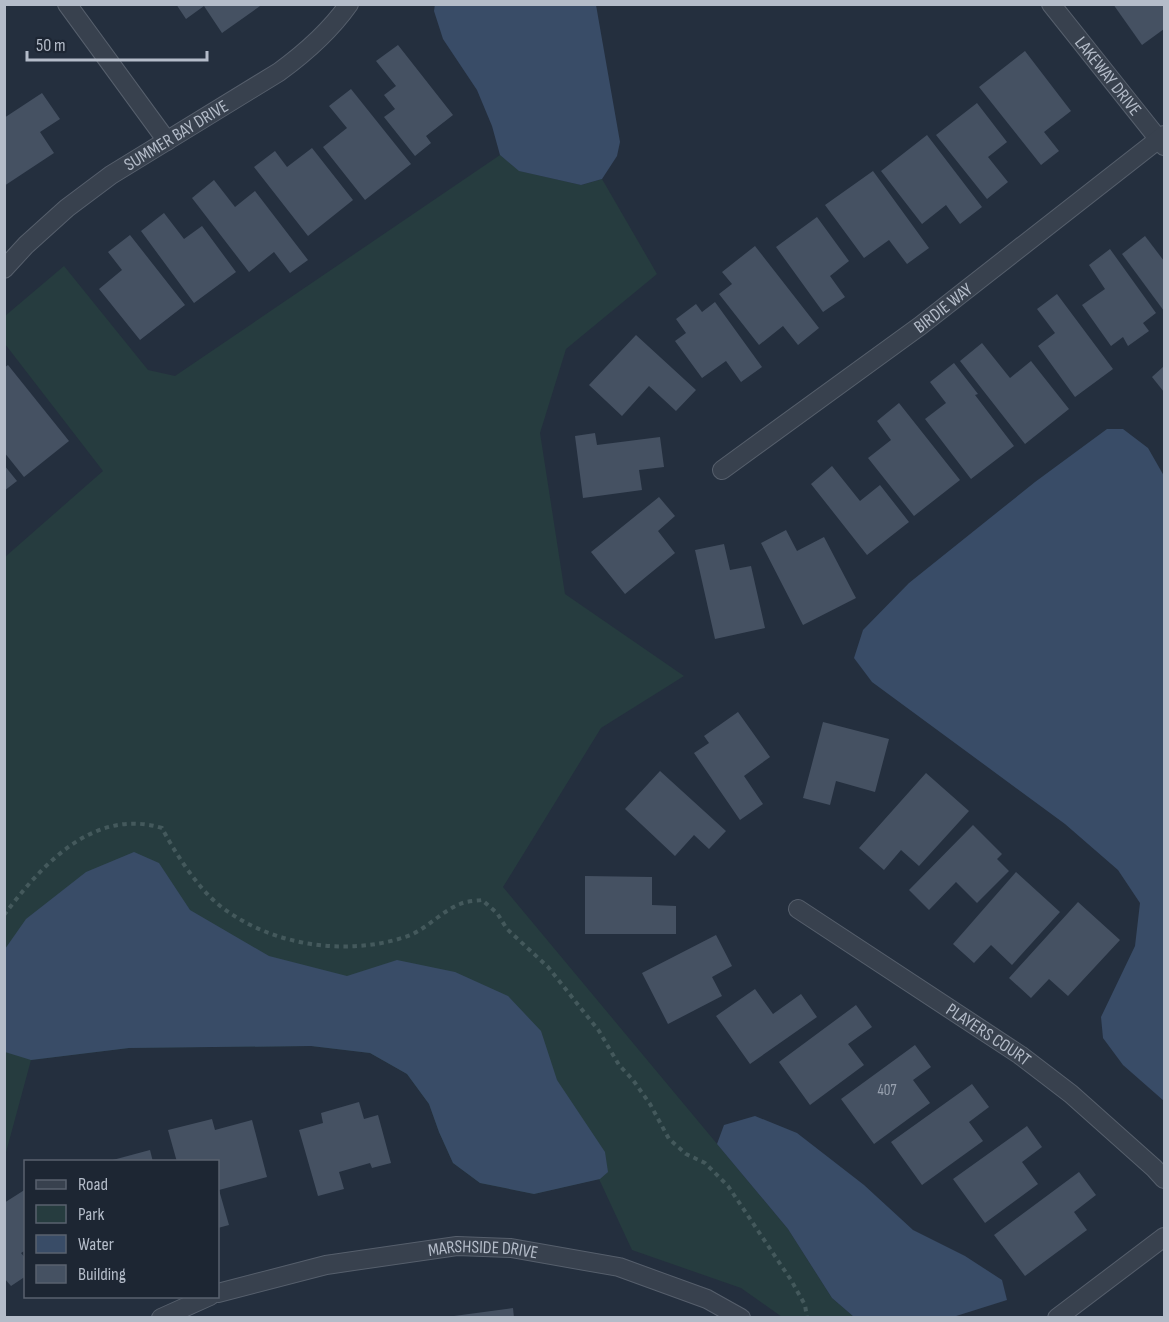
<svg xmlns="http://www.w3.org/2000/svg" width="1169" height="1322" font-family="'Sofia Sans Condensed',sans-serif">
	<rect width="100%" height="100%" fill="#242f3e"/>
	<path fill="#263c3f" d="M500 155 520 171 581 185 602 179 657 274 566 349 540 433 565 594 684 676 601 728 503 887 788 1229 832 1298 854 1317H782L741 1288 632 1250 599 1179 534 1194 480 1183 453 1163 439 1132 429 1104 407 1074 370 1053 311 1046 129 1048 31 1060 5 1156V557L103 471 5 344V316L64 266 148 370 175 376Z"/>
	<g fill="#394c67">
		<path d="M435 4 596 5 620 142 617 156 602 179 581 185 519 171 500 155 492 126 477 90 443 39 434 11Z"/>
		<path d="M1107 429H1123L1148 448 1164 476V1101L1123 1065 1103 1038 1101 1017 1135 946 1140 903 1118 870 1065 824 872 682 854 658 863 630 909 583 1035 482Z"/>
		<path d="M134 852 159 863 190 910 269 956 347 976 397 960 455 972 508 996 541 1031 557 1080 605 1152 608 1172 600 1179 534 1194 480 1183 453 1163 439 1132 429 1104 407 1074 370 1053 311 1046 129 1048 31 1060 5 1052V949L26 919 86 872Z"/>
		<path d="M755 1116 797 1133 864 1185 913 1230 965 1256 1002 1280 1007 1300 953 1317H854L832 1298 788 1229 717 1144 724 1125Z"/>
	</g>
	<g fill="#455162">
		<path d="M176 4H263L222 33 204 6 186 19Z"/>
		<path d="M1113 4H1164V29L1142 45Z"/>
		<path d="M398 45 453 115 426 136 431 143 415 156 384 117 395 109 384 95 396 86 376 61Z"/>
		<path d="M1025 51 1071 111 1044 132 1059 151 1041 165 979 87Z"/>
		<path d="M351 89 411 164 365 200 323 147 347 128 329 106Z"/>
		<path d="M42 93 60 119 40 132 54 153 4 186V118Z"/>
		<path d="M977 103 1007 142 988 157 1008 182 987 199 936 135Z"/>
		<path d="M927 135 982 207 960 224 946 205 922 224 881 171Z"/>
		<path d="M312 148 353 200 308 236 254 167 275 151 287 167Z"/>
		<path d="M873 171 929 248 907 264 889 240 864 258 825 205Z"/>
		<path d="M214 180 235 207 255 191 308 260 290 273 274 252 249 272 192 198Z"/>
		<path d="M164 213 184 239 202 226 236 272 194 303 141 231Z"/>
		<path d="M817 217 849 261 830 276 845 297 823 312 776 247Z"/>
		<path d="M130 235 185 305 140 340 99 289 122 270 108 252Z"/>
		<path d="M1145 236 1164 261V311L1122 254Z"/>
		<path d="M755 246 819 328 798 345 783 326 759 345 719 294 732 284 722 272Z"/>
		<path d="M1110 249 1156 313 1143 323 1149 331 1128 346 1123 337 1111 346 1082 305 1105 289 1089 265Z"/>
		<path d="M1057 294 1113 369 1075 397 1038 346 1055 333 1037 309Z"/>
		<path d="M715 302 762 367 741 382 726 361 702 378 675 341 686 333 676 319 696 304 702 312Z"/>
		<path d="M636 335 696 390 676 411 649 386 622 416 589 385Z"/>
		<path d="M982 343 1010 378 1031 361 1069 409 1025 444 960 361Z"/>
		<path d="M954 363 978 394 975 395 1014 446 971 479 925 419 946 403 930 382Z"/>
		<path d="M8 365 69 441 24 477 4 452V368Z"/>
		<path d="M1164 366V392L1152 377Z"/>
		<path d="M899 403 960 480 914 516 868 458 891 440 877 421Z"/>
		<path d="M595 433 597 445 660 437 664 467 639 470 642 490 583 498 575 436Z"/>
		<path d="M4 465 17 481 4 491Z"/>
		<path d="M832 466 860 501 880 485 909 522 867 555 811 484Z"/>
		<path d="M659 497 675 516 658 531 675 553 625 594 591 552Z"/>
		<path d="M786 530 797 551 824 537 856 598 803 625 761 543Z"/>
		<path d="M724 544 730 570 751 566 765 628 715 639 695 550Z"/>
		<path d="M738 712 770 757 744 776 763 804 740 820 694 753 709 743 704 736Z"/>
		<path d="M823 722 889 739 875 792 836 781 830 805 803 798Z"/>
		<path d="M660 771 726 831 709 849 694 835 675 856 625 809Z"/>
		<path d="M926 773 969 811 919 866 901 850 884 870 859 848Z"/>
		<path d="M973 825 1002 854 997 859 1009 871 977 903 956 882 929 910 909 890Z"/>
		<path d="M1016 872 1060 912 1012 965 991 945 974 963 953 944Z"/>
		<path d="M585 876 652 877V905L676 906V934H585Z"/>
		<path d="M1078 902 1120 940 1068 996 1049 979 1031 998 1009 978Z"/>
		<path d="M716 935 732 966 712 977 722 996 668 1024 642 973Z"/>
		<path d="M755 989 773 1014 801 994 817 1017 750 1064 716 1016Z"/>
		<path d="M856 1005 872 1027 848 1044 864 1065 810 1105 779 1062Z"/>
		<path d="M915 1045 931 1067 913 1080 930 1103 874 1144 841 1099Z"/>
		<path d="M972 1084 989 1107 969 1122 983 1141 922 1185 891 1142Z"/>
		<path d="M359 1102 364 1119 378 1115 391 1163 372 1168 370 1163 339 1172 344 1189 318 1196 299 1130 323 1123 321 1113Z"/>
		<path d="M212 1119 215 1130 252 1120 267 1177 219 1190 229 1225 218 1228V1162H177L168 1130Z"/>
		<path d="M1027 1126 1042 1147 1022 1162 1038 1184 985 1223 953 1179Z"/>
		<path d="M150 1150 153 1162H109V1161Z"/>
		<path d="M1079 1172 1096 1195 1074 1212 1087 1230 1025 1276 994 1235Z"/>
		<path d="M26 1189V1250L21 1253 26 1259V1276L11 1286 4 1278V1203Z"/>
		<path d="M513 1308 514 1318H454V1316Z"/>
	</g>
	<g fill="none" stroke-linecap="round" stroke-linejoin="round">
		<g stroke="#565f6c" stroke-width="20">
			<g id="minor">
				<path d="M67 4 167 141"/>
				<path id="s1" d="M1051 4 1164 146"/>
				<path id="s2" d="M4 269 26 245 67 208 111 175 279 72C305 53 330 31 349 4"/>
				<path id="s3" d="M722 470 920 326 1164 135"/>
				<path id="s4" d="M798 909 1020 1055 1071 1094 1154 1168 1164 1179"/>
				<path id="s5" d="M218 1293 326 1265 457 1246 511 1248 619 1267 707 1299 741 1318"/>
				<path d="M161 1318 210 1296"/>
				<path d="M1057 1318 1164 1237"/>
			</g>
		</g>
		<path stroke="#44595c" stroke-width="4" stroke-dasharray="4.5 4.5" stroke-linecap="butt" d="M4 915C41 866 93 807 162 828 175 853 197 887 219 905 269 945 344 957 405 937 425 931 440 912 460 904 466 901 475 901 482 900L497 913 507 929 548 967 599 1031 619 1065 633 1080 650 1104 669 1139 686 1154 705 1163 728 1186 791 1280 805 1305 807 1318"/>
		<use href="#minor" stroke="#38414e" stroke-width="18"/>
	</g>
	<g text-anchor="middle" stroke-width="5" stroke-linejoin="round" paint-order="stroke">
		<g font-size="15" fill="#98a1af">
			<text x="887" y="1095">407</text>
		</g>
		<g font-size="18" fill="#b4bcc9" stroke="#1d2633">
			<text dy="6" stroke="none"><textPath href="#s1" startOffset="92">LAKEWAY DRIVE</textPath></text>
			<text dy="6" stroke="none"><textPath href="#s2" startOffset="219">SUMMER BAY DRIVE</textPath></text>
			<text dy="6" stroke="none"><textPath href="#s3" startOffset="274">BIRDIE WAY</textPath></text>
			<text dy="6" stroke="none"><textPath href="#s4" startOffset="228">PLAYERS COURT</textPath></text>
			<text dy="6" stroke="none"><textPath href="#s5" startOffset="270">MARSHSIDE DRIVE</textPath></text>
		</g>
	</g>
	<rect width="1169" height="1322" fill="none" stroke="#b4bcc9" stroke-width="12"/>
	<rect x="24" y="1160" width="195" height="138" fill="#1d2633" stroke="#59626f" stroke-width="1.5"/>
	<rect x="36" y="1180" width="30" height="9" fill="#38414e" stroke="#59626f" stroke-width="1.5"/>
	<text x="78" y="1190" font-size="18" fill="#b4bcc9">Road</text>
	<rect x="36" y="1205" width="30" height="18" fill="#263c3f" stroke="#59626f" stroke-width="1.5"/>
	<text x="78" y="1220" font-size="18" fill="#b4bcc9">Park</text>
	<rect x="36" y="1235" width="30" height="18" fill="#394c67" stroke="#59626f" stroke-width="1.5"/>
	<text x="78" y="1250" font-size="18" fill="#b4bcc9">Water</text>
	<rect x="36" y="1265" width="30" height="18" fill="#455162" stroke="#59626f" stroke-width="1.5"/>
	<text x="78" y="1280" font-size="18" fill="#b4bcc9">Building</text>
	<path d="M27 51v9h180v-9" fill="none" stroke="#b4bcc9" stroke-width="3"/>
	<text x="36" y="51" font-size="18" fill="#b4bcc9" stroke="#1d2633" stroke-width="4.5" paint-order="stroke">50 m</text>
</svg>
